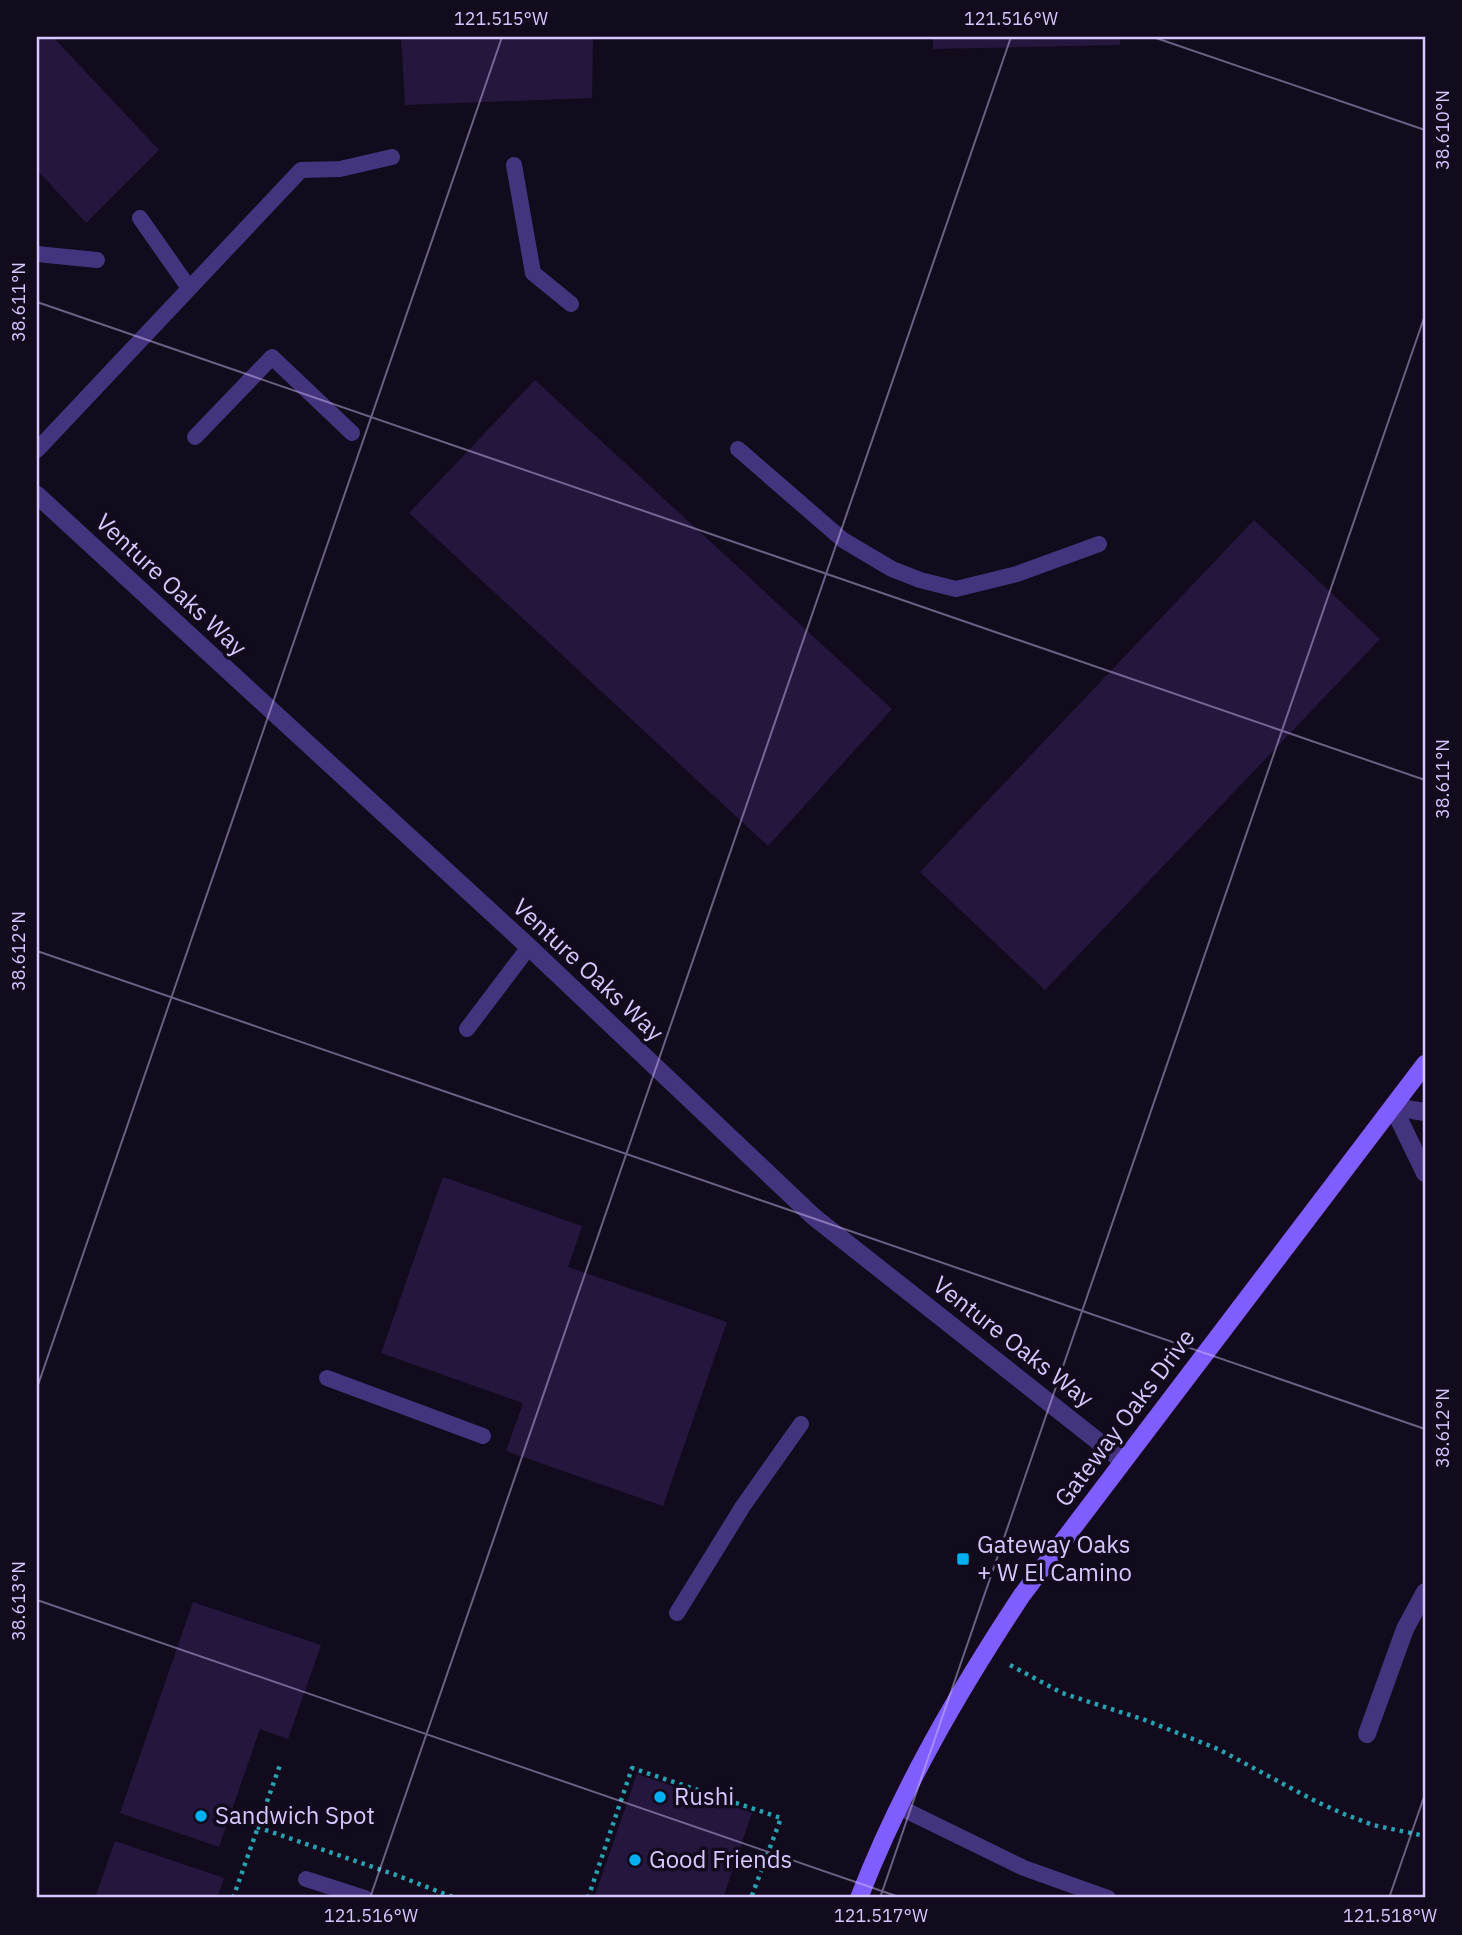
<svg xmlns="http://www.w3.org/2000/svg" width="1462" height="1935" font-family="'IBM Plex Sans',sans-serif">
	<rect width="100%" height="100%" fill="#110b1d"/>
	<g fill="#25163e">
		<path d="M37 37H53L159 150 86 223 37 170Z"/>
		<path d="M401 37H593L592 98 405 105Z"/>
		<path d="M933 37H1120V45L933 49Z"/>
		<path d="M535 380 892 709 768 846 409 513Z"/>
		<path d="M1254 520 1380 639 1045 990 920 872Z"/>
		<path d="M443 1177 582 1226 568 1267 727 1322 663 1506 506 1451 523 1403 381 1353Z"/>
		<path d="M193 1602 321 1645 288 1739 260 1729 219 1847 120 1813Z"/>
		<path d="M637 1774 752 1813 723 1898H594Z"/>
		<path d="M115 1841 224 1878 217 1898H95Z"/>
	</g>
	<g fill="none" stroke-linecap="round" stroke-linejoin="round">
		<g stroke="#29a1b0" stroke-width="4.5" stroke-dasharray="3.5 5" stroke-linecap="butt">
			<path d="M1010 1665 1062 1693 1145 1720 1218 1749 1317 1802 1344 1814 1373 1825 1425 1836"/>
			<path d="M257 1827 396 1875 455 1898"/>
			<path d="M233 1898 281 1762"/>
			<path d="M588 1898 632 1768 781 1818 751 1898"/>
		</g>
		<g stroke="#44347d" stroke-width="16">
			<path d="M514 165 533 273 571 304"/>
			<path d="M140 218 189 288"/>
			<path d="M37 254 97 260"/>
			<path d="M195 437 272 357 352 433"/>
			<path d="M738 449 843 540 892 569 920 580 956 589 1017 574 1099 544"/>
			<path d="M37 450 301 170 340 169 392 157"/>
			<path d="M467 1029 529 947"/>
			<path d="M327 1378 483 1436"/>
			<path d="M677 1613 743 1506 801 1424"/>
			<path d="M899 1807 1024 1868 1108 1898"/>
			<path d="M306 1879 365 1898"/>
		</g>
		<g stroke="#44347d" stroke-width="18">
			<path d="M37 495 529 947 814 1217 1123 1461"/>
			<path d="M1393 1107 1425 1173"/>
			<path d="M1393 1107 1425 1112"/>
			<path d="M1367 1734 1405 1629 1425 1592"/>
		</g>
		<path stroke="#7e5eff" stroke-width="18" d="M859 1898C901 1790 958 1692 1022 1595L1425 1064"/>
	</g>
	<path fill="none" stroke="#d7c7ff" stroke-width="2" stroke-opacity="0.45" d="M1153 37 1425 130M37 302 1425 780M37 951 1425 1429M37 1388 502 37M37 1600 902 1898M370 1898 1011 37M880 1898 1425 315M1389 1898 1425 1794"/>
	<g fill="#00b0f2" stroke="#110b1d" stroke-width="2.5">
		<rect x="956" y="1552" width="14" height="14" rx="3.5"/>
		<circle cx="660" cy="1797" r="7"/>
		<circle cx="201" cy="1816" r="7"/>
		<circle cx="635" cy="1860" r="7"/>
	</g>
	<g text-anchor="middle" stroke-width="7" stroke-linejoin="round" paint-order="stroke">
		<g font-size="24" fill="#d7c7ff" stroke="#110b1d">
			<text transform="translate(171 585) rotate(43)" y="8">Venture Oaks Way</text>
			<text transform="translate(588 970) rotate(43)" y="8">Venture Oaks Way</text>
			<text transform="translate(1013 1342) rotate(38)" y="8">Venture Oaks Way</text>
			<text transform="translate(1125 1418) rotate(-53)" y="8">Gateway Oaks Drive</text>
		</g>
		<g font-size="24" fill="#d7c7ff" stroke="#110b1d" text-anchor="start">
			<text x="977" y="1553">Gateway Oaks<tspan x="977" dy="28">+ W El Camino</tspan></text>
			<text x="674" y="1805">Rushi</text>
			<text x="215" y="1824">Sandwich Spot</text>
			<text x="649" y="1868">Good Friends</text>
		</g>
	</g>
	<rect width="1462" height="1935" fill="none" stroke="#110b1d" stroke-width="77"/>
	<rect x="38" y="38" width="1386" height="1858" fill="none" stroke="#d7c7ff" stroke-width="2.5"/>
	<g font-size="18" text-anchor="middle" fill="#d7c7ff">
		<text x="501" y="25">121.515°W</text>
		<text x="1011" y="25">121.516°W</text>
		<text transform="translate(1443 130) rotate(-90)" y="6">38.610°N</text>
		<text transform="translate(19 302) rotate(-90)" y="6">38.611°N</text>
		<text transform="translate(1443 779) rotate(-90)" y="6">38.611°N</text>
		<text transform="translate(19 951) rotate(-90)" y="6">38.612°N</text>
		<text transform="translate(1443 1428) rotate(-90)" y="6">38.612°N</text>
		<text transform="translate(19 1601) rotate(-90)" y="6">38.613°N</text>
		<text x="371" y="1922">121.516°W</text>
		<text x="881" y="1922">121.517°W</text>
		<text x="1390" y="1922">121.518°W</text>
	</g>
</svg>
